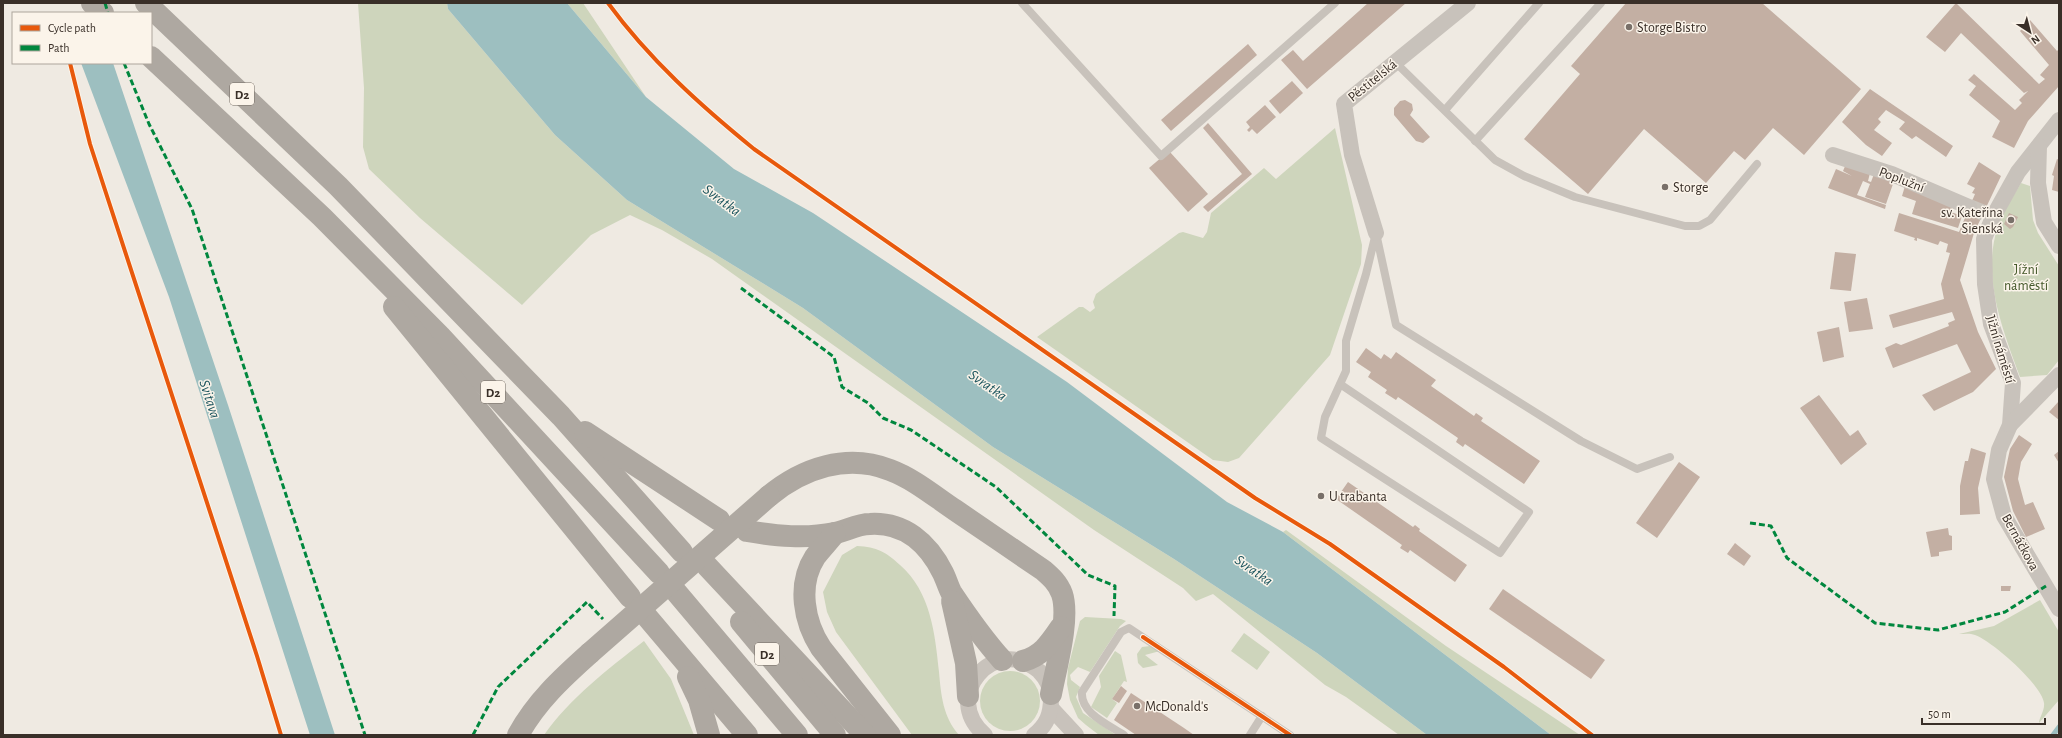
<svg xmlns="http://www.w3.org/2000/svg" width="2062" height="738" font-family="'Alegreya Sans',sans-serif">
	<rect width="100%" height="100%" fill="#efeae2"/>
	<g fill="#ced5bc">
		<path d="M358 3H447L448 9 555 135 627 200 803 308 993 447 1174 559 1317 653 1427 735H1399L1346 697 1325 685 1213 594 1196 601 1183 588 1094 530 712 259 662 230 630 215 591 235 522 305 420 218 369 169 363 147 364 88Z"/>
		<path d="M567 3H583L646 97Z"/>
		<path d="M1335 128 1362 245 1361 264 1330 355 1239 458 1228 462 1213 460 1037 337 1079 307H1083L1090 312 1095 308 1093 302 1096 294 1179 233 1183 232 1203 238 1207 232 1211 213 1264 168 1276 179Z"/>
		<path d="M2021 183 2030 186 2033 220 2038 233 2059 266V360L2047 375 2020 377C2003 330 1982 279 1997 229 2002 213 2013 197 2021 183Z"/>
		<path d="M1286 530 1446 646 1580 735H1551L1283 532Z"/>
		<path d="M857 546C877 547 886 552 900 565 931 592 935 634 939 672 941 695 943 717 959 735H912L836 632 827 612 823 592 842 555Z"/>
		<path d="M2040 600 2059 632V700L2039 723C2039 718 2045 710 2044 703 2042 685 1992 641 1975 635 1970 633 1964 634 1959 634L1994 626Z"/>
		<path d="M1085 617 1121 619 1126 621 1120 626 1090 672 1078 667 1070 675 1071 680 1080 687 1076 697 1083 713 1116 735H1099L1086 725 1078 718 1070 700 1067 684 1068 668 1080 621Z"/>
		<path d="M1244 633 1270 652 1257 670 1231 651Z"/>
		<path d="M644 641 671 679 694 735H544C570 698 608 669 644 641Z"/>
		<path d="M1150 646 1160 651 1145 655 1158 665 1143 668 1138 663 1137 654 1142 647Z"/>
		<path d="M1115 651 1121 655 1127 682 1124 681 1112 699 1117 703 1107 718 1091 707 1101 687 1099 676Z"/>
		<circle cx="1010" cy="701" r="30"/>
	</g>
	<g fill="#9dbfc0">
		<path d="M447 3H567L646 97 734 169 813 213 1067 382 1227 502 1283 532 1551 735H1427L1317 653 1174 559 993 447 803 308 627 200 555 135 448 9Z"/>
		<path d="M81 63H113L228 405 335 735H310L169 297Z"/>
	</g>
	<path fill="#efeae2" d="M59 3H95L98 13H69Z"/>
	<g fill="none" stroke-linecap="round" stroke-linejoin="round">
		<path stroke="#9dbfc0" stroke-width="5" d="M2053 735 2059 727"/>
	</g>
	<g fill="#c3afa3">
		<path d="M1368 3H1406L1307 89 1281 60 1293 50 1303 61Z"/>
		<path d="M1626 3H1762L1861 89 1804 155 1773 128 1745 160 1734 151 1706 183 1644 129 1588 194 1524 139 1580 74 1571 66Z"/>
		<path d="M1956 3 2039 84 2045 79 2040 75 2049 65 2020 31 2030 20 2057 51 2059 49V86L2028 121 2014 148 1992 137 2000 121 1969 95 1976 86 1968 80 1974 74 2015 110 2022 103 2019 100 2028 91 2024 93 1961 33 1945 52 1926 37Z"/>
		<path d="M1248 44 1257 55 1171 131 1161 120Z"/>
		<path d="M1292 81 1303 93 1280 114 1269 101Z"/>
		<path d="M1870 89 1953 146 1946 157 1916 136 1912 139 1899 129 1905 122 1886 110 1878 119 1881 122 1874 130 1892 143 1882 156 1866 145 1842 122Z"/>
		<path d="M1405 100 1412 104 1413 110 1410 115 1430 137 1423 143 1416 141 1394 115V108L1400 101Z"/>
		<path d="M1265 105 1276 117 1257 134 1252 129 1249 132 1247 130 1250 127 1246 122Z"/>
		<path d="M1208 123 1252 174 1208 212 1203 207 1242 174 1203 128Z"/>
		<path d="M1169 151 1208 194 1188 212 1149 168Z"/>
		<path d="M2057 159 2059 160V192L2052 190 2054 176 2052 175Z"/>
		<path d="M1979 162 2001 176 1974 233 1960 280 1978 332 1996 369 1973 392 1934 411 1922 395 1971 372 1957 344 1893 368 1885 348 1896 343 1901 345 1949 326 1948 323 1955 320 1952 312 1893 328 1889 315 1944 299 1941 284 1950 253 1946 252 1948 244 1940 241 1938 245 1917 238V241L1914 240 1915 238 1894 231 1899 213 1959 232 1975 194 1972 193 1975 188 1967 184Z"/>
		<path d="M1846 164 1870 173 1868 181 1871 182 1874 174 1894 181 1886 204 1865 197 1870 184 1863 181 1857 195 1886 205 1885 209 1828 188 1836 169 1852 176 1843 171Z"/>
		<path d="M1905 186 1954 203 1951 212 1962 216 1958 228 1912 214 1916 201 1902 196Z"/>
		<path d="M2009 213 2018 217 2013 227 2010 229 2004 224Z"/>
		<path d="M1835 252 1856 254 1851 291 1830 289Z"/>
		<path d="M1867 298 1873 329 1849 332 1844 302Z"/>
		<path d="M1839 327 1844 357 1823 362 1817 332Z"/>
		<path d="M1366 348 1381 359 1384 354 1391 359 1396 352 1436 380 1431 386 1474 416 1476 413 1483 418 1481 421 1540 461 1524 484 1465 444 1463 447 1456 442 1458 438 1398 397 1396 400 1385 393 1387 390 1368 377 1371 372 1356 362Z"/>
		<path d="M1819 395 1850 436 1858 430 1867 444 1841 465 1800 408Z"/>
		<path d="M2059 401V420L2049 412Z"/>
		<path d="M2019 435 2032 444 2021 462 2018 479 2022 494 2025 505 2033 502 2045 529 2026 537 2013 511 2004 477 2010 449Z"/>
		<path d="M1971 448 1986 453 1978 488 1980 514 1960 515V486L1965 461H1968Z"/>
		<path d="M2059 451V463L2054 455Z"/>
		<path d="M1679 462 1700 477 1657 538 1636 523Z"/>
		<path d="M1348 482 1413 527 1415 525 1420 529 1419 531 1467 565 1455 582 1410 550 1408 553 1400 548 1402 545 1336 499Z"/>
		<path d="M1948 528 1949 535 1952 536V550L1939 552V556L1931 557 1926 532Z"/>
		<path d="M1735 543 1751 556 1744 566 1727 554Z"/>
		<path d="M2001 586H2011L2010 591H2001Z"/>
		<path d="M1503 589 1605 660 1591 679 1489 609Z"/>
		<path d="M1121 686 1127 691 1119 703 1112 699Z"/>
		<path d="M1131 693 1184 728 1194 735H1136L1114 720Z"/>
	</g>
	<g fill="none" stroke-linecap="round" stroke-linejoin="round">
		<path stroke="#cbc5bd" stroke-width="16" stroke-dasharray="16 8" stroke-linecap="butt" d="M1969 207 1984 213"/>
		<g stroke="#c8c2bb" stroke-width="8">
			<path d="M1022 3 1161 156 1335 3"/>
			<path d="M1395 62 1495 160 1524 176 1575 197 1685 226H1699L1710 220 1757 164"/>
			<path d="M1445 110 1539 3"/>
			<path d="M1475 141 1601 3"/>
			<path d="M1340 384 1529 512 1500 553 1321 438 1325 417 1346 371V341L1366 274 1376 233 1396 325 1581 441 1637 469 1670 457"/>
			<path d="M1124 735C1109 725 1080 713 1082 692L1121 632 1129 628 1290 735"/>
			<path d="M1250 735 1262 716"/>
		</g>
		<g stroke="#c8c2bb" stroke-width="16">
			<path d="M2059 120 2018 172 1993 217 1984 239 1985 284 1991 324 2013 383 2010 425 1999 450 1994 479 2004 516 2059 609"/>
			<path d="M2039 146 2038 183 2044 222 2059 246"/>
			<path d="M1833 155 1892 174 1969 207"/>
			<path d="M1376 233 1352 155 1344 104 1468 3"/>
			<path d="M2010 425 2059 375"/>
			<path d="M1051 708 1076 735"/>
			<path d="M985 735C940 697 994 633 1039 671 1046 678 1051 688 1051 698 1051 714 1047 725 1034 735"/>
		</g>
		<g stroke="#aea8a1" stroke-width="22">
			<path d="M92 3 103 13"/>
			<path d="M146 3 338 186 561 416 682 552"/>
			<path d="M151 57 322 217 440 336 659 573"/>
			<path d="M394 307 630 597"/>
			<path d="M585 432 719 520"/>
			<path d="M769 496C803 468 847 453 890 470 914 479 934 496 955 510 984 530 1014 550 1043 570 1051 577 1058 583 1062 594 1070 618 1056 668 1051 694"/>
			<path d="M747 531C777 536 805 539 835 533 846 531 857 524 870 524 904 522 928 543 943 573 946 579 948 586 951 592 967 616 983 639 1002 660"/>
			<path d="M835 533C829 541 821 549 815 557 797 585 804 622 821 648L890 735"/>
			<path d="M707 566 865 735"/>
			<path d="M677 593 797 735"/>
			<path d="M952 601 966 663 968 696"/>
			<path d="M648 618 747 735"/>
			<path d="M741 622 835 735"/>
			<path d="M1023 661C1042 656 1050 643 1061 627"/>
			<path d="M688 677 699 700 709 735"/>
			<path d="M518 735C536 702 562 678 590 653"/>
		</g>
		<path stroke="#aea8a1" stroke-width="22" d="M590 653 769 496"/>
		<g stroke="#00873e" stroke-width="3" stroke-dasharray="6 3" stroke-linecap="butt">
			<path d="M105 3 108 13"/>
			<path d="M124 63 149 124 192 209 365 735"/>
			<path d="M741 288 834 357 842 387 868 403 883 418 911 430 996 487 1088 575 1115 586 1114 616"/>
			<path d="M1750 523 1771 526 1787 558 1875 623 1938 630 2005 612 2046 586"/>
			<path d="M473 735 498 687 587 602 603 619"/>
		</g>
		<g stroke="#fbf4ea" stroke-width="6">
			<g id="cycleway">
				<path d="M608 3C649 59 700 105 754 149L1255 498 1330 544 1504 667 1592 735"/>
				<path d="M70 63 90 144 257 656 281 735"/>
				<path d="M1143 637 1290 735"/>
			</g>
		</g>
		<use href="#cycleway" stroke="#e8590c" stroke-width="4"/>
	</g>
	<g fill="#797069" stroke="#fbf4ea" stroke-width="1.5">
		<circle cx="1629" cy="27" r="4"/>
		<circle cx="1665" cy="187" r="4"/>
		<circle cx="2011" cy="220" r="4"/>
		<circle cx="1321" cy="496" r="4"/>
		<circle cx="1137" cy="706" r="4"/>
	</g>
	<g text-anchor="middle" stroke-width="3" stroke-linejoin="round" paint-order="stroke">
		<g fill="#fbf4ea" stroke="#736a62" stroke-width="1">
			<rect x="230" y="83" width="24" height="22" rx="3"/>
			<rect x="481" y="381" width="24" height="22" rx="3"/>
			<rect x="755" y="643" width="24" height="22" rx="3"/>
		</g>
		<g font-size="13" font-weight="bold" fill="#392f28">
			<text x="242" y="99">D2</text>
			<text x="493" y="397">D2</text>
			<text x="767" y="659">D2</text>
		</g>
		<g font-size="14" fill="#392f28" stroke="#fbf4ea" text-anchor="start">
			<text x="1637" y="32">Storge Bistro</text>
			<text x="1673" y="192">Storge</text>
			<text x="2003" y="217" text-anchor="end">sv. Kateřina<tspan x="2003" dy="16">Sienská</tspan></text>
			<text x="1329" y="501">U trabanta</text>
			<text x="1145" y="711">McDonald's</text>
		</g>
		<g font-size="14" fill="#392f28" stroke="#fbf4ea">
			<text transform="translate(1372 80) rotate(-39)" y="5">Pěstitelská</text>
			<text transform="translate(1902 179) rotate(21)" y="5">Poplužní</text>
			<text transform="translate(2001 349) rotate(73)" y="5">Jižní náměstí</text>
			<text transform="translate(2021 542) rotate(61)" y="5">Bernáčkova</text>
		</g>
		<g font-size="14" fill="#45592b" stroke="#fbf4ea">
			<text x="2026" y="274">Jížní<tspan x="2026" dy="16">náměstí</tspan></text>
		</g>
		<g font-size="15" font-style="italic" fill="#1b545d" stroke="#fbf4ea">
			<text transform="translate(722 200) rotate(37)" y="5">Svratka</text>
			<text transform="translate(988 385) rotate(35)" y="5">Svratka</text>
			<text transform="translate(210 399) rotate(72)" y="5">Svitava</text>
			<text transform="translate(1254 570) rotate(35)" y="5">Svratka</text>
		</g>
	</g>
	<rect width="2062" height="738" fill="none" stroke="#392f28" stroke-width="8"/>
	<rect x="12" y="12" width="140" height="52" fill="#fbf4ea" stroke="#ada59c"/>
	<rect x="20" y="25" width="20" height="6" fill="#e8590c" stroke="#ada59c"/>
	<text x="48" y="32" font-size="12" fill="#392f28">Cycle path</text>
	<rect x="20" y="45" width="20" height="6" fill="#00873e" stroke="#ada59c"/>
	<text x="48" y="52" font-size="12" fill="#392f28">Path</text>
	<g transform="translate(2030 32) rotate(144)" stroke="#fbf4ea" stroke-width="3" paint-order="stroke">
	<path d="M0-3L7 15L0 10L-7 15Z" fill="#392f28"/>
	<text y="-6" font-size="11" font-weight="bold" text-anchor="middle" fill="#392f28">N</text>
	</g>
	<path d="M1922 718v6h123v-6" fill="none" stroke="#392f28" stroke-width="2"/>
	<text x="1928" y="718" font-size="12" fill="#392f28" stroke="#fbf4ea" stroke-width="3" paint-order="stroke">50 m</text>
</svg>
